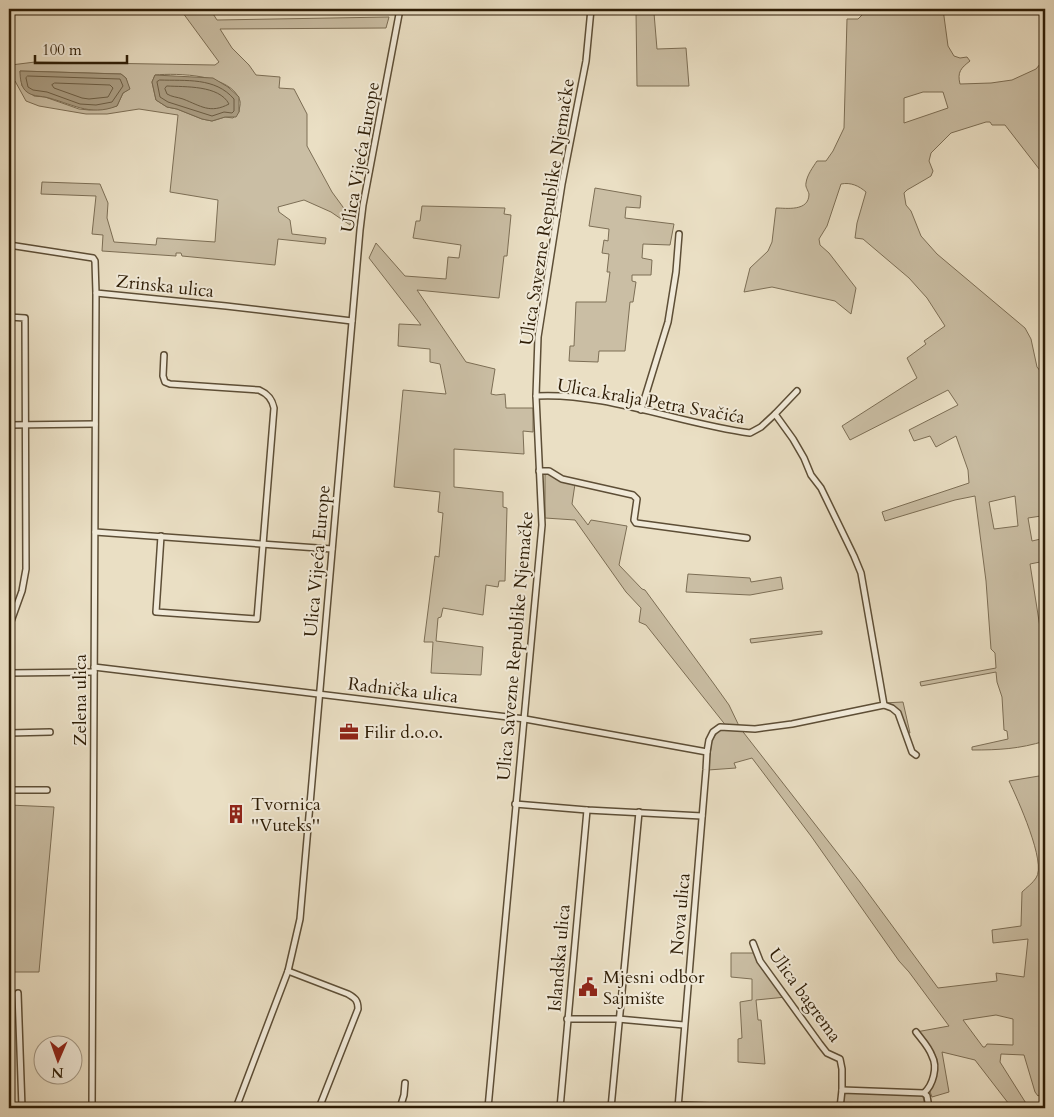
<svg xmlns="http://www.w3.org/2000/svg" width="1054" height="1117" font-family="Cardo,serif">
	<rect width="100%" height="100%" fill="#eadfc4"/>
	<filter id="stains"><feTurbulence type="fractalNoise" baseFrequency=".004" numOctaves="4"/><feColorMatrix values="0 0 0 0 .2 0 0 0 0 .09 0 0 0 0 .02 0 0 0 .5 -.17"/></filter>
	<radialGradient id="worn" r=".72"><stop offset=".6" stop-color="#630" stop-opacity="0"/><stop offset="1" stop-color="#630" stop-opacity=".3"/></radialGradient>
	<g fill="#cabea4" stroke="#7c6e55" fill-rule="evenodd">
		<path d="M180 9H210L217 20 389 17 386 28 220 29 232 48 249 65 256 75 280 77 279 88 294 89 307 114V146L332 192 351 218 350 225 331 212 304 200 278 207 279 212 290 220 292 234 326 238 325 244 278 239 275 265 182 256 181 253H176V256L102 251 103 235 92 234 96 196 41 194 42 182 100 184 108 203 107 218 114 242 156 245 157 238 215 242 218 200 170 192 178 115 139 109 107 114H86L39 106 26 101 15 81 10 80 11 65 35 62 215 65 219 62ZM20 71 121 74 126 78 129 89 123 93 117 106 103 109 89 110 79 109 45 97 34 96 22 86ZM155 75C177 73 232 74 240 101 241 104 239 108 239 112L233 118 225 117 212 121 202 119 177 109 167 107 156 100 152 82Z"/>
		<path d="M862 9H943L948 46 954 56 960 58 967 57 970 61C961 68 957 72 960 84L991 83 1012 80 1036 69 1045 58V174H1043L1005 125H992L990 122H986L951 133 931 153 929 161 933 171 931 176 926 179 907 190 904 193 906 205 911 211 921 236 937 254 1025 328 1031 339 1037 367 1045 377V535L1042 529 1041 516 1028 518 1032 541 1045 538V561L1030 564 1045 659V741C1019 749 999 750 972 750V747L1008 739 1007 731 1004 730 1002 697 997 682 996 672 921 686 920 682 996 668 995 653 991 649 986 581 975 496 955 500 885 521 882 512 969 483 968 470 956 436 936 447 930 436 914 441 909 430 958 405 948 390 850 440 842 426 917 378 907 358 926 344 924 341 945 326 927 298 909 278 863 239 855 238 857 223 866 192C859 186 851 182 841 184L827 226 819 239 820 245 829 253 856 288 851 314 835 301 772 287 744 292 750 268 768 251 772 242 776 208C786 208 809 212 809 194 808 190 805 187 806 183 807 175 813 167 817 161H826L833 151 844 128 847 19H858L862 15ZM923 92H943L948 108 904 123V98ZM1015 496 1018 526 994 529 989 502Z"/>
		<path d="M636 12 654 13 657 49 686 48 689 86H637Z"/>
		<path d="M595 188 641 196 640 208 626 207 625 218 674 224 670 245 643 244 642 258 652 260 651 275H632V281L636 282 633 302H630L625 351H599L598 362 569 361 570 346H574L576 302H606L610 272H607L609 254 602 253 604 240 608 241 609 229 589 226Z"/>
		<path d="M422 206 505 208 504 214 511 215 507 256H504L499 298 417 290 466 362 495 369 491 394 496 395 505 394 506 408H533V432L523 431 524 454 454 449V487L503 492V507L507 508 505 581H499L498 587 486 585 483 615 443 608 441 617 438 618 436 641 483 647 481 675 431 673 433 642H424L435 556 439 557 443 513 438 512 440 492 394 487 403 390 446 394 440 364 430 362V349L398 346 399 324 421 325 369 258 376 243 405 276 446 279 448 257 459 258 461 245 413 238 416 221H420Z"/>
		<path d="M548 473 556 479 575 484 572 504 588 525 591 520 627 526 619 565 642 589 645 590 714 684 729 705 740 728 860 882 938 988 997 981 996 973 1024 977 1028 939 993 943 992 930 1021 926 1022 892C1026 888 1033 883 1036 878 1047 863 1017 798 1009 781L1045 775V1097L1043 1093 1038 1096 1035 1092 1024 1055 1001 1054 1000 1062 1029 1108H1012L975 1060 942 1052 949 1092 932 1097 929 1089 934 1060 916 1032 949 1026 909 972 899 961 811 836 752 758 734 763 736 768 708 770 712 740 719 730 727 727 646 625 639 622 641 608 626 592 575 520 545 518V475ZM996 1015 1013 1019V1045L987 1044 985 1047H983L963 1020Z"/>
		<path d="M688 574 750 578 751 582 781 577 783 589 750 595 686 592Z"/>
		<path d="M822 631V634L751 643 750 639Z"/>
		<path d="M903 702 910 733H906L898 713 883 703Z"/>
		<path d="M9 805 54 807 39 972H9Z"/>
		<path d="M731 953H757L786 997 756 1000 758 1020H761L765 1064 738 1062V1039L742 1038 740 1002 752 1000V979L731 977Z"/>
		<path d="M844 1092 921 1095 923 1097 926 1108H843Z"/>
	</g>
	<g fill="#aa9d83" stroke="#786a51">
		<path d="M20 71 121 74 126 78 130 89 123 93 117 106C89 117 71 103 45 97 39 96 32 96 27 92 21 88 20 78 20 71Z"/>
		<path d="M155 75 213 78 228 87 239 97V112L236 117H225L212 121 202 119 177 109 167 107 156 100 152 82Z"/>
	</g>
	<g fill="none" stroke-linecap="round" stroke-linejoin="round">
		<g stroke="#6c5d44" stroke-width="1">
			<path d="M28 76 120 79 123 86 112 102 96 105 80 104 47 92 33 90 28 87 26 78Z"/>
			<path d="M160 80C186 81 215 77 234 99V111L232 113 224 112 212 116 168 102 160 97 157 82Z"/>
			<path d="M55 83 110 85 113 88 108 97 89 99 82 98 54 88 52 85Z"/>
			<path d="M167 86C185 87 219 85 229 104 210 114 201 106 183 99 177 97 172 97 167 94L165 89Z"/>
		</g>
		<g stroke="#5d4e36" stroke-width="8">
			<g id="street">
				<path d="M9 245 93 258 95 261 96 293 226 306 352 321"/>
				<path d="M9 317 25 318 26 569 22 591 9 627"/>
				<path d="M536 396C605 392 681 424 750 433L761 427 775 414 793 439 804 458 811 475 821 488 854 556 861 573 884 705 792 724 755 729 720 727 713 732 709 740 707 752 706 770 678 1108"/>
				<path d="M641 410 668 322 676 272 679 234"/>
				<path d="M775 414 797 391"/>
				<path d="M9 425 95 424"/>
				<path d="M539 471H549L562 479 633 495 637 499 634 520 636 523 747 538"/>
				<path d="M95 532 332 549"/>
				<path d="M161 536 156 612 257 619 274 408C272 399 268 394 259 390L170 384 165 382 163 376 164 355"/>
				<path d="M94 667 525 719 707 752"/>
				<path d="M9 673 94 672"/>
				<path d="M884 705 892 708 898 713 912 752 916 755"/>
				<path d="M9 733 50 732"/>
				<path d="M9 790H47"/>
				<path d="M515 804 587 810 702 816"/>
				<path d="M753 943 760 961 820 1044 827 1053 840 1059 842 1069V1090"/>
				<path d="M288 971 348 994C355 998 358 1000 358 1009L319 1108"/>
				<path d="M18 993 22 1108"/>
				<path d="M567 1019H618L684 1025"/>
				<path d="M916 1032C922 1040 929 1047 932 1056 938 1067 933 1085 924 1093"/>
				<path d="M678 1105 768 1108"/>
				<path d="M92 1108 96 293"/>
				<path d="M236 1108 288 971 300 919 360 230 363 205 400 9"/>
				<path d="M400 1108 404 1095 405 1083"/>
				<path d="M488 1108 542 525 536 396 538 337 562 184 586 61 591 9"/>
				<path d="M560 1108 587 810"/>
				<path d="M611 1108 639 812"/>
				<path d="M840 1108 842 1090 924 1093 927 1096 929 1108"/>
			</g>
		</g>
		<use href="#street" stroke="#f1ead9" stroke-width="5"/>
	</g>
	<defs>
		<g id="office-bare" transform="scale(1.5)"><path d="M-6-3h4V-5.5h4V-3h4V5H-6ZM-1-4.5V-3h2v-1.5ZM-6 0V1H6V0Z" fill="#8f2418" stroke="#f1ead9" stroke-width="2.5" paint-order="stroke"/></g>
		<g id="building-bare" transform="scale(1.5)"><path d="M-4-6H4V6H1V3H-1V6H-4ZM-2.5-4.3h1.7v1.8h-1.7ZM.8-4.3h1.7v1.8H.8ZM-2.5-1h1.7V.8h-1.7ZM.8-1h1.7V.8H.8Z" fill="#8f2418" stroke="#f1ead9" stroke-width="2.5" paint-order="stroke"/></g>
		<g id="civic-bare" transform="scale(1.5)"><path d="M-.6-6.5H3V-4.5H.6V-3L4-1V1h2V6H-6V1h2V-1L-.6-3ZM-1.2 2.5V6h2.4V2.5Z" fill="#8f2418" stroke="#f1ead9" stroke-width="2.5" paint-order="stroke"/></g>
	</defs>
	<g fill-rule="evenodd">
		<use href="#office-bare" x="349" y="732"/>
		<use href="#building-bare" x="236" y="814"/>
		<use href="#civic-bare" x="588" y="987"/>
	</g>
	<g text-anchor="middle" stroke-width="4" stroke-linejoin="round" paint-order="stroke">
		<g font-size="18" fill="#2e1d06" stroke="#f1ead9">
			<text transform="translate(360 157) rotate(-80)" y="6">Ulica Vijeća Europe</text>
			<text transform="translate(547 212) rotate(-81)" y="6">Ulica Savezne Republike Njemačke</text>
			<text transform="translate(165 286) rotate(6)" y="6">Zrinska ulica</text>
			<text transform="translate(651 401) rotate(10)" y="6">Ulica kralja Petra Svačića</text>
			<text transform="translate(317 561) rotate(-85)" y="6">Ulica Vijeća Europe</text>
			<text transform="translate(515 646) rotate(-85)" y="6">Ulica Savezne Republike Njemačke</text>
			<text transform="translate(403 690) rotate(7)" y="6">Radnička ulica</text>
			<text transform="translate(80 700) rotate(-90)" y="6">Zelena ulica</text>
			<text transform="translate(680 914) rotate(-85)" y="6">Nova ulica</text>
			<text transform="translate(559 958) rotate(-85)" y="6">Islandska ulica</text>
			<text transform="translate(805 995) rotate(54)" y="6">Ulica bagrema</text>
		</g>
		<g font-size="18" fill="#2e1d06" stroke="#f1ead9" text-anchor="start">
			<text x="364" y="738">Filir d.o.o.</text>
			<text x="251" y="810">Tvornica<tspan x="251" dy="21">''Vuteks''</tspan></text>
			<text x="603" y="983">Mjesni odbor<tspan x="603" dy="21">Sajmište</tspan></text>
		</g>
	</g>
	<rect width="1054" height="1117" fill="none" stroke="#eadfc4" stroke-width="30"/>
	<rect x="10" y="10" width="1034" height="1097" fill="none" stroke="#2e1d06" stroke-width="2.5"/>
	<rect x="15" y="15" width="1024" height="1087" fill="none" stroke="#2e1d06"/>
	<g transform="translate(58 1060) rotate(182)"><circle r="24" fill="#f1ead9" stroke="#a39885"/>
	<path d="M0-4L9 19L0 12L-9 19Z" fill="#8f2418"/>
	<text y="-8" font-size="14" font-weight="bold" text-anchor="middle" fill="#2e1d06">N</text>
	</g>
	<path d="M35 55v8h92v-8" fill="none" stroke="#2e1d06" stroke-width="2.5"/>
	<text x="42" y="55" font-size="15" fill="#2e1d06" stroke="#f1ead9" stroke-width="4" paint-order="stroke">100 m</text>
	<rect width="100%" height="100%" filter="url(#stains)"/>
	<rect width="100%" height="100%" fill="url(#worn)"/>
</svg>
